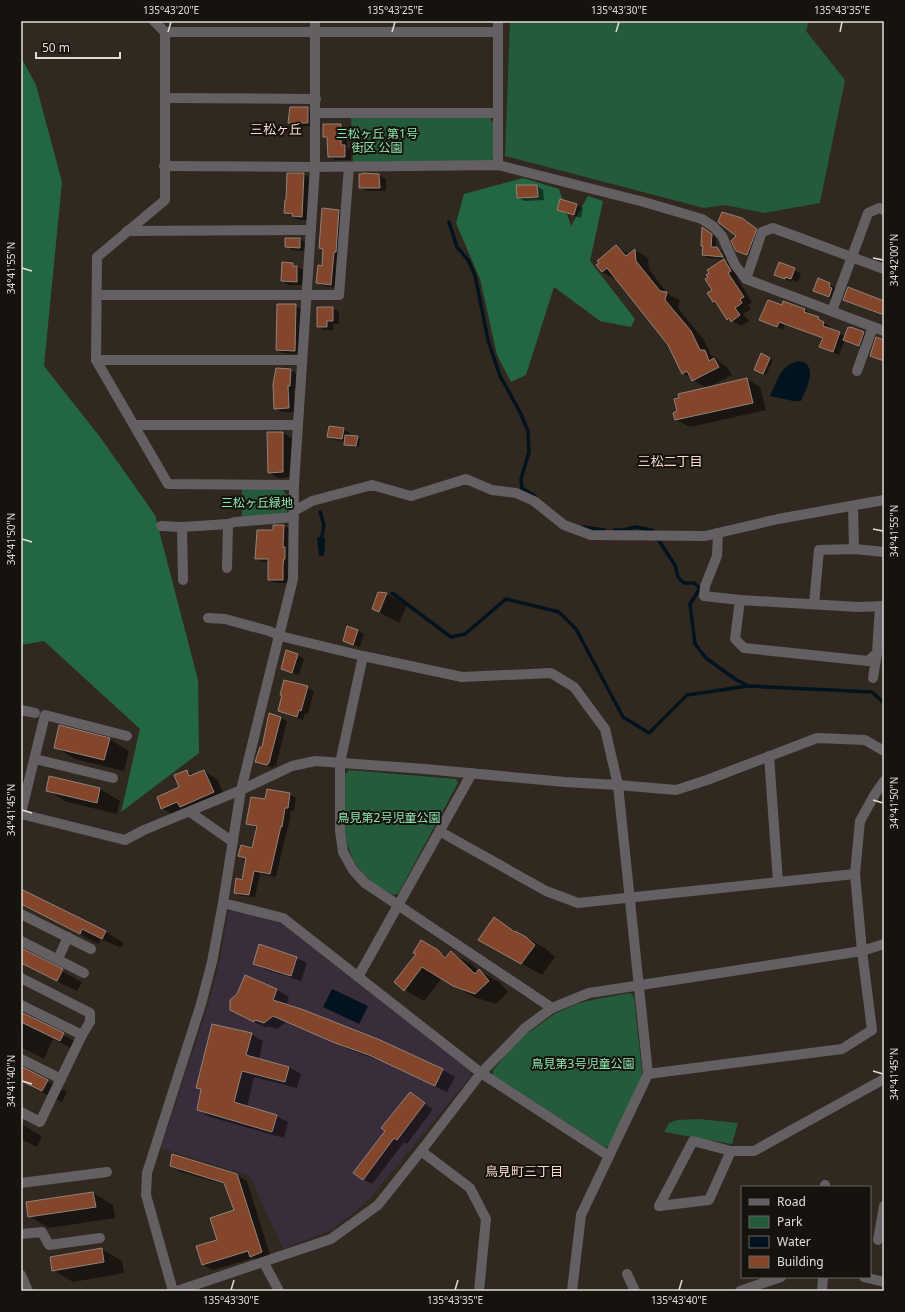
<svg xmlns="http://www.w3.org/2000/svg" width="905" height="1312" font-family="'Noto Sans','Noto Sans JP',sans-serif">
	<rect width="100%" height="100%" fill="#312920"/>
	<path fill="#3a2d3b" d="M232 910 259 916 280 923 470 1070 471 1076 370 1198 351 1215 329 1231 283 1249 250 1176 161 1148 209 1002 219 965 228 913Z"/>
	<g fill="#235b3b">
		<path d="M510 21H809L806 31 845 80 820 203 764 213 725 205 704 208 505 156Z"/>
		<path d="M351 117H486L490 118 493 123V157L492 161 353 167Z"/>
		<path d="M242 489 283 490 287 496V515L242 519Z"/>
		<path d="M349 770 456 779 458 783 398 894 393 895C385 890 376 886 370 880 337 852 345 813 345 774Z"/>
		<path d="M630 993 634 997 642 1072V1076L610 1146 605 1147 493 1075V1070L519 1039 556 1013 577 1004 596 999Z"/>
		<path d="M699 1119 738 1123 732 1144 664 1132 669 1123 677 1120Z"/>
	</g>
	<g fill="#226741">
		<path d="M21 57 36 85 62 182 44 366 100 437 155 515 198 680 199 753 121 812 140 729 44 641 21 645Z"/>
		<path d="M523 178 559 189 571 226 588 196 603 201 590 261 635 319 631 327 600 321 554 287 526 375 511 382 497 355 480 279 456 223 464 194Z"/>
	</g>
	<g fill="#00131e">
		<path d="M800 361C819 365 806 390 801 401H793L770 396C778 380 780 364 800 361Z"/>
		<path d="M322 536 325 539 324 556H319L317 538Z"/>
		<path d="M332 989 368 1006 359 1024 323 1007Z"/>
	</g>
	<g fill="#0007">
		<path d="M308 108 314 112V126H296L289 122Z"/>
		<path d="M340 125 347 128V148L351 150V160H335L329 156 328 139 324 136Z"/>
		<path d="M304 174 310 178 308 220H300L285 213Z"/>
		<path d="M376 175H379L386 179V191H366L360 187Z"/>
		<path d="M537 186 543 190 544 200 525 201 518 198Z"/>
		<path d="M561 200 577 205 583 208 581 218 565 213 558 209Z"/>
		<path d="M323 209H333L345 215 337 288 324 286 317 283 323 267 324 250 320 248Z"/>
		<path d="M748 223 762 233 754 258 737 250Z"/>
		<path d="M707 231 716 238V248L723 259 708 258 703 255Z"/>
		<path d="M300 239 306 243V251L292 250 286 246Z"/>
		<path d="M616 246 630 255 635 250 648 258 649 269 668 294 680 300 678 308 704 340 711 355 718 359 719 362 727 367 732 375 707 388 747 379 760 387 766 410 690 427 676 420 675 413 706 388 683 373 669 344 616 278 615 279 602 272Z"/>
		<path d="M720 250 722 251 727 259H726Z"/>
		<path d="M726 261 733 265 740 276 737 278 752 302 748 305 751 309 743 314 749 321 741 326 728 319 718 303 714 301 713 291Z"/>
		<path d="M779 263 801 273 798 282 792 280 791 282 775 274Z"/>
		<path d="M293 264 303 270V285H289L282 281Z"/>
		<path d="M818 279 836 288V300L821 295 814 291Z"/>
		<path d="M844 299 884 302V316L851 303Z"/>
		<path d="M784 302 805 310 811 314 810 315 825 322 824 323 830 326 829 329 845 336 852 328 864 333 870 337 866 348 845 340 839 355 820 346 823 338 785 324 783 330 761 320 782 306Z"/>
		<path d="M295 306 302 309 301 354 283 353 277 349Z"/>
		<path d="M332 308 339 312V324H333V330H324L318 327Z"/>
		<path d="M761 355 773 360 766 375 758 371Z"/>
		<path d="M291 370 297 374 296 389H294L295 412H282L275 408Z"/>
		<path d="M343 429 350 433 349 436 360 439 359 447 348 446 345 444V442L335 440 328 437Z"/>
		<path d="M283 433 293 439V477L278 478 269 472Z"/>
		<path d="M274 526H284L290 529 289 583H275L269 580V562H262L256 559 274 532Z"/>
		<path d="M379 593 387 594 407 605 399 623 373 609Z"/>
		<path d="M358 631 364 634 360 647 344 640Z"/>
		<path d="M298 655 304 659 299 675 288 672 282 669Z"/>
		<path d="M307 687 314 691 308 714 305 713 303 720 285 714 279 711Z"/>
		<path d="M281 718 287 721 276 766 274 765 273 768 257 761Z"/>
		<path d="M109 739 129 751 124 771 75 759 55 747Z"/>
		<path d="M187 771 194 775 204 771 217 779 226 800 175 816 162 808 181 787Z"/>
		<path d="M50 777 100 789 120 801 117 814 67 802 47 790Z"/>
		<path d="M268 790 290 794 296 798 294 811H291L288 829H287L276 877 260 874 255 897 241 896 235 892 243 881 247 860 240 856 253 849 257 828 247 823 266 800Z"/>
		<path d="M21 890 106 932 124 943 121 948 101 939 99 944 21 905Z"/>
		<path d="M494 918 546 949 555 957 542 975 480 940Z"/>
		<path d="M421 942 448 957 451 953 471 964 479 971 499 982 508 992 496 1004 474 997 442 978 424 1001 405 990Z"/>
		<path d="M260 945 297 958 307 963 301 981 264 969 254 963Z"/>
		<path d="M21 949 82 982 77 991 21 964Z"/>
		<path d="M277 990 289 997 286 1005 380 1041 443 1070 455 1077 447 1092 383 1062 348 1049 286 1022 277 1029 267 1026V1028L243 1017Z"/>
		<path d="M21 1008 34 1016V1020L82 1045 79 1052 53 1039 44 1059 21 1047V1029L23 1024 21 1023Z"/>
		<path d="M251 1034 263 1041 259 1059 289 1067 301 1074 297 1088 254 1077 247 1107 276 1116 288 1122 284 1138 210 1117 198 1110 202 1090 197 1088Z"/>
		<path d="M21 1067 67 1092 62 1102 23 1083 21 1086Z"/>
		<path d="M410 1094 433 1109 407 1144 404 1142 372 1184 363 1179 386 1131Z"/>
		<path d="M21 1124 42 1136 37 1147 21 1139Z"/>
		<path d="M171 1166 237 1175 247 1181 271 1258 261 1262 253 1258 213 1270 203 1265 197 1247 218 1240 235 1211 226 1185 181 1172Z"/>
		<path d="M93 1193 113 1205 115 1218 49 1228 29 1216Z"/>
		<path d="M102 1249 122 1261 124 1273 73 1282 53 1270Z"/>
	</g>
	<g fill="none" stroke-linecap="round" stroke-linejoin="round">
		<g stroke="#00131e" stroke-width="3.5">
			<path d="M449 222 457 247 468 260 475 275 488 340 500 376 520 412 528 431 529 452 521 479 522 488 536 497"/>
			<path d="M320 512 324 525 322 536"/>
			<path d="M582 527 604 530"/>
			<path d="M614 530H624L635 527 652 530 675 565 678 577 684 583H694L700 588 690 604 695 644 706 658 735 679 748 686"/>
			<path d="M392 593 451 637 465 634 506 599 559 612 576 629 623 717 649 733 687 695 748 686 872 692 884 703"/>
		</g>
	</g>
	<g fill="#84462b" stroke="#90827c">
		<path d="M290 107H308V123H288Z"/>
		<path d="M323 124H341V145H345V157H328L327 137H323Z"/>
		<path d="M287 173H304L302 217 292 216 293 214 284 213 285 200H286Z"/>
		<path d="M362 173 379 174 380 188H359V174H362Z"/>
		<path d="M516 185H537L538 197 517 198Z"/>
		<path d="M560 199 577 204 574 215 557 210Z"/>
		<path d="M322 208 339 210 336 252H334L331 285 316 283 318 265 322 266 323 249 319 248Z"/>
		<path d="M722 212 742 218 757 229 747 255 736 251 731 241 736 236 718 222Z"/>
		<path d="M702 227 712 234 711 247H717L723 257 702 255 703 246H701Z"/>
		<path d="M285 238H300V248L285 247Z"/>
		<path d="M616 245 626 256 635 249 636 261 660 291 667 292 665 300 691 331 700 350H705L709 361 714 358 719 367 692 381 687 371 682 374 668 345 607 268 602 272 596 265 599 263 597 261Z"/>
		<path d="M724 259 731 271 728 273 744 297 740 299 742 303 735 308 740 315 731 322 729 318 727 320 715 301 713 302 707 293 712 290 705 279 708 277 706 275 709 273 707 270Z"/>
		<path d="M282 262 293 263V266H297V282L281 281Z"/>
		<path d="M779 262 795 268 791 279 785 277V279L774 275Z"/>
		<path d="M818 278 830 283 829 287 832 288 829 297 813 291Z"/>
		<path d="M848 287 884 301V315L843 300Z"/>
		<path d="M768 300 782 305 783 301 805 309 804 312 819 317 818 319 824 322 823 326 840 332 833 352 819 347 823 338 779 322 777 327 759 320Z"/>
		<path d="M277 304H296L295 351 276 350Z"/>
		<path d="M317 307H333V321H327V327H317Z"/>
		<path d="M848 327 851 328V327L864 332 859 346 843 340Z"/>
		<path d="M876 337 884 340V361L870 356Z"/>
		<path d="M761 353 770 358 763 374 754 370Z"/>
		<path d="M276 368 291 369 290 386H288L289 408 274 409 273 384Z"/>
		<path d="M747 378 753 403 675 420 673 413 677 411 674 399 679 398 678 394Z"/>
		<path d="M329 426 344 428 342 439 327 437Z"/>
		<path d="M267 432H283V472L268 473Z"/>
		<path d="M345 435 358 436 356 446 344 445Z"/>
		<path d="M273 525H284L283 547H285V559H284L283 565V580H268V559H255L257 530H273Z"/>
		<path d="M378 592 387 593 379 612 372 609Z"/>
		<path d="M347 626 358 630 353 645 343 641Z"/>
		<path d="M286 650 298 654 292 673 281 669Z"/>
		<path d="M284 680 308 686 301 711 299 710 297 717 278 711 282 695H280Z"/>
		<path d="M269 713 281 717 269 763H268L267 765 255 762 260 747H262Z"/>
		<path d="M59 725 110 738 104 760 54 748Z"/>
		<path d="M187 770 189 776 204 770 214 792 180 807 177 802 161 809 157 797 179 787 174 775Z"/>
		<path d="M49 776 100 788 97 803 46 791Z"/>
		<path d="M267 789 290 793 288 808H285L282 827 281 826 270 874 254 871 249 895 234 893 236 878 242 880 246 858 238 856 241 845 252 848 257 826 246 824 251 797 265 799Z"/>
		<path d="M21 889 106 931 102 939 82 929 80 934 21 904Z"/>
		<path d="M494 917 515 932V931L526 937 535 945 521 964 478 940Z"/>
		<path d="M421 940 438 950 445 958 451 951 475 974 479 969 489 981 475 994 453 986 422 967 404 991 394 982 416 954 413 953Z"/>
		<path d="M259 944 297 957 291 976 253 964Z"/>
		<path d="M21 948 63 969 57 981 21 963Z"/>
		<path d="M245 975 277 989 273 1000 304 1010 380 1040 443 1069 435 1086 369 1055 335 1043 273 1016 264 1023 255 1020 254 1022 230 1010V1000L237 994Z"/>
		<path d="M21 1012 64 1033 60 1041 21 1022Z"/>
		<path d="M212 1024 252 1033 246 1055 289 1067 285 1082 242 1071 234 1102 277 1115 272 1132 197 1110 201 1089 196 1088Z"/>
		<path d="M21 1066 48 1080 42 1091 21 1081Z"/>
		<path d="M410 1092 425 1103 397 1140 394 1138 363 1180 353 1173 385 1131 381 1128Z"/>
		<path d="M172 1154 237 1174 262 1252 250 1257 248 1251 202 1265 196 1246 217 1240 210 1218 234 1210 224 1183 170 1166Z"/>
		<path d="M93 1192 96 1207 28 1217 26 1202Z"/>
		<path d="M102 1248 104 1262 52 1271 50 1257Z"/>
	</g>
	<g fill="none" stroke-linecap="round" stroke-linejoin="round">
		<g stroke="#635f63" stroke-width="10">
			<path d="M154 21 165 32V200L97 257 96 360 168 484 294 485"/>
			<path d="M165 32H498"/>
			<path d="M165 98 316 99"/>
			<path d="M316 113H498"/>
			<path d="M498 165V21"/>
			<path d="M164 166 315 167 498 165 644 202 702 219 714 227 722 236 735 265 746 279 884 331"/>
			<path d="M127 231 311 230"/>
			<path d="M746 279 762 232 773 228 884 269"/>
			<path d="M97 295H339L349 167"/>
			<path d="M832 311 868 213 879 208 884 210"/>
			<path d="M96 360H302"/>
			<path d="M857 371 873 327"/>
			<path d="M135 425H298"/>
			<path d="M853 506 854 549"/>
			<path d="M294 511 312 501 372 485 411 496 466 479 492 490 516 493 534 501 564 525 591 535 705 536 778 519 884 500"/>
			<path d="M161 526 182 527 228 524 235 522 294 517"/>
			<path d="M182 527 183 580"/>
			<path d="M718 533 717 556 705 586 704 596 740 600 858 607 884 606"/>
			<path d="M227 568 228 524"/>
			<path d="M740 600 735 639 744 648 868 661 877 653 880 606"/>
			<path d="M814 604 819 550 854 549 884 552"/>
			<path d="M208 618 225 619 269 631 280 636 363 656 462 677 551 673 574 687 605 729 618 785 648 1074 581 1215 572 1291"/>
			<path d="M363 656 340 763V831L343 852 353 870 365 883 552 1008"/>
			<path d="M873 678 877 653"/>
			<path d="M21 710 35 713"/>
			<path d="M769 756 778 882"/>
			<path d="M35 759 113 778"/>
			<path d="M190 812 233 842"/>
			<path d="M21 813 45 715 127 736"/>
			<path d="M21 814 125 840 144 830 241 790 292 766 315 761 425 769 565 782 618 785 676 790 707 780 817 738 865 740 884 751"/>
			<path d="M439 831 546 891 578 903 855 874"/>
			<path d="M223 903 283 918 481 1073 609 1156"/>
			<path d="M21 914 91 949"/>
			<path d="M21 941 84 973"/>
			<path d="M58 959 68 937"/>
			<path d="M358 977 472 773"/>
			<path d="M21 978 90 1013V1022L82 1035 21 1005"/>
			<path d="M21 1059 61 1079"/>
			<path d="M648 1074 842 1049 872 1030 862 951 855 874 860 821 875 794 884 781"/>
			<path d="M21 1112 40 1122 82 1035"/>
			<path d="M421 1151 470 1188 486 1219 479 1291"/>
			<path d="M21 1183 107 1172"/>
			<path d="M825 1187V1185"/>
			<path d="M659 1206 693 1141 731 1151H754L884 1079"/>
			<path d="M659 1206 709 1200 731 1151"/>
			<path d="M21 1234 42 1232 49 1245 100 1238"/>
			<path d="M878 1240 884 1206"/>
			<path d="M264 1263 279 1291"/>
			<path d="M627 1274 635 1291"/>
			<path d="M21 1275 28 1291"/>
			<path d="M864 1277 884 1282"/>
			<path d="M173 1291 146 1195 147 1173 201 1004 212 962 223 903 241 790 293 579 294 485 315 167V21"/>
			<path d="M177 1291 331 1239 378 1205 421 1151 481 1073 525 1028 552 1008 589 993 862 951 884 944"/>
			<path d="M740 1291 781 1277"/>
			<path d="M822 1291 823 1277"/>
		</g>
	</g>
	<path fill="none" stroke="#e2dcd7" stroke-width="1.5" d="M168 32 171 22M392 32 395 22M616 32 619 22M840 32 842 22M873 258 883 260M22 268 32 271M873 529 883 531M22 539 32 542M873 800 883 803M22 810 32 813M873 1071 883 1074M22 1081 32 1084M231 1290 234 1280M455 1290 458 1280M679 1290 682 1280"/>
	<g text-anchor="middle" stroke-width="4" stroke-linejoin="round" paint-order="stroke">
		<g font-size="12" fill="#8ae9ae" stroke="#16120e">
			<text x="377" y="138">三松ヶ丘 第1号<tspan x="377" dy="14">街区 公園</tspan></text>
			<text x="257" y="507">三松ヶ丘緑地</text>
			<text x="389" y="822">鳥見第2号児童公園</text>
			<text x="583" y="1068">鳥見第3号児童公園</text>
		</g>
		<g font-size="13" fill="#f8dacb" stroke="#16120e">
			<text x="276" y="134">三松ヶ丘</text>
			<text x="670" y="466">三松二丁目</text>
			<text x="524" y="1176">鳥見町三丁目</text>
		</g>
	</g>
	<rect width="905" height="1312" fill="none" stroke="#16120e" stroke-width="44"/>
	<rect x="741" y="1186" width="130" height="92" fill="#16120e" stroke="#68635e"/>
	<rect x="749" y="1199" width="20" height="6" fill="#635f63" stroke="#68635e"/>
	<text x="777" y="1206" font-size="12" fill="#e2dcd7">Road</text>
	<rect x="749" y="1216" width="20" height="12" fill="#235b3b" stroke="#68635e"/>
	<text x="777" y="1226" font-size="12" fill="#e2dcd7">Park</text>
	<rect x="749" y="1236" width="20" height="12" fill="#00131e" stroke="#68635e"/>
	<text x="777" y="1246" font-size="12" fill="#e2dcd7">Water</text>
	<rect x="749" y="1256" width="20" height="12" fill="#84462b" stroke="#68635e"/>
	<text x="777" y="1266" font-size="12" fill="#e2dcd7">Building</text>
	<path d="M36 52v6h84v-6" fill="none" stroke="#e2dcd7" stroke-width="2"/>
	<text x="42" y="52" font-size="12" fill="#e2dcd7" stroke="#16120e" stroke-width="3" paint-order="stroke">50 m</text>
	<rect x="22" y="22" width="861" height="1268" fill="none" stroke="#e2dcd7" stroke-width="1.5"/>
	<g font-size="10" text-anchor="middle" fill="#e2dcd7">
		<text x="171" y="14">135°43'20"E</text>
		<text x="395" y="14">135°43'25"E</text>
		<text x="619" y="14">135°43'30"E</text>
		<text x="842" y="14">135°43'35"E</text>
		<text transform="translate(894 260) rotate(-90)" y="4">34°42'00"N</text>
		<text transform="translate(11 268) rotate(-90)" y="4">34°41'55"N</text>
		<text transform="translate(894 531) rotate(-90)" y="4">34°41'55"N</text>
		<text transform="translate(11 539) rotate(-90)" y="4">34°41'50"N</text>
		<text transform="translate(894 803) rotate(-90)" y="4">34°41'50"N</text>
		<text transform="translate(11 810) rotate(-90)" y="4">34°41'45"N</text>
		<text transform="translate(894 1074) rotate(-90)" y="4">34°41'45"N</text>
		<text transform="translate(11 1081) rotate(-90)" y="4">34°41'40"N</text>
		<text x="231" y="1304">135°43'30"E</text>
		<text x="455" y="1304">135°43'35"E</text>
		<text x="679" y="1304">135°43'40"E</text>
	</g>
</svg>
